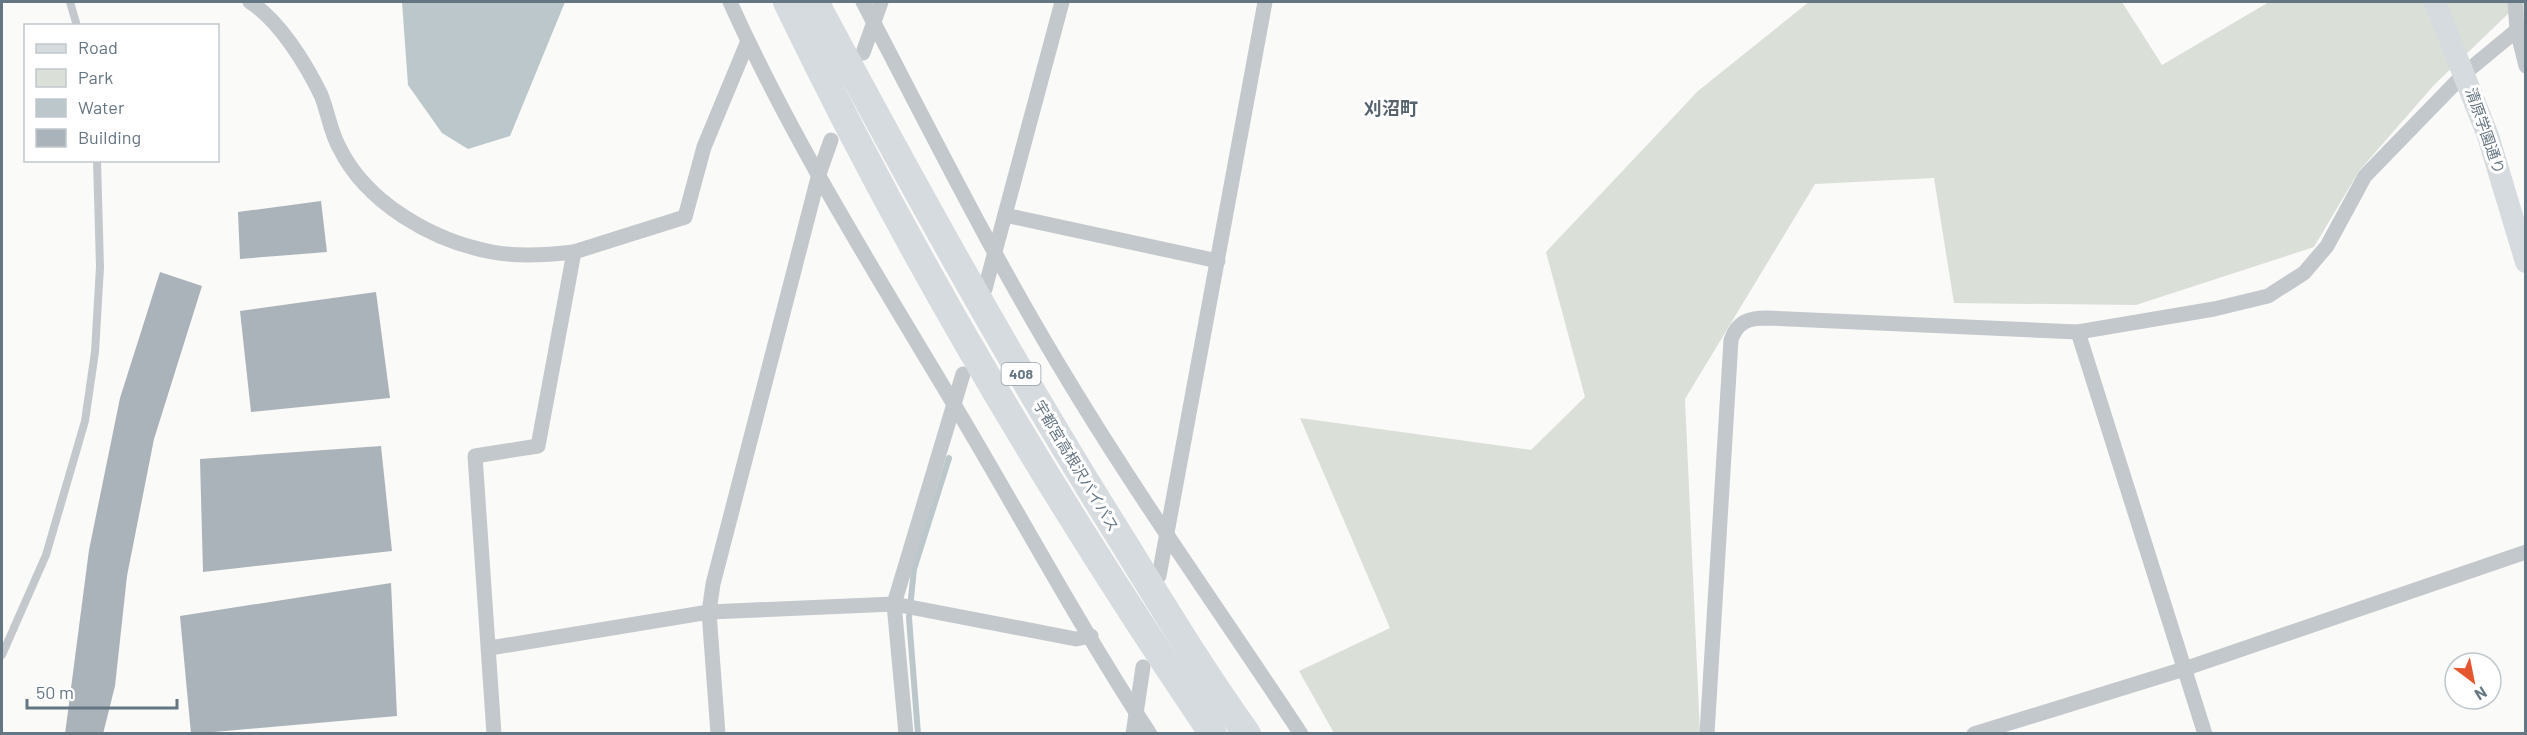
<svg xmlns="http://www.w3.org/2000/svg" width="2527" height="735" font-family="Barlow,'Noto Sans JP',sans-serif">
	<rect width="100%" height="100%" fill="#fafaf8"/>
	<path fill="#dadfd7" d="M1809 2H2122L2162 65 2269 2H2525V20L2510 12 2434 85 2359 171 2314 247 2136 305 1954 303 1934 178 1815 184 1685 399 1700 733H1334L1299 671 1390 628 1300 418 1531 450 1585 397 1546 252 1698 91Z"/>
	<path fill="#bbc7cb" d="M402 2H565L510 136 468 149 442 133 408 85Z"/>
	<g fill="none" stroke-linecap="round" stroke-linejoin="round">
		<path stroke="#bbc7cb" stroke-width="6" d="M918 734 909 618 914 569 949 458"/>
	</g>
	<g fill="#aab3b9">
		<path d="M321 201 327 252 240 259 238 212Z"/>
		<path d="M160 272 202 286 154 439 127 576 115 686 103 734H65L89 550 120 398Z"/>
		<path d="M376 292 390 398 251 412 240 311Z"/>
		<path d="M381 446 392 551 203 572 200 459Z"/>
		<path d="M391 583 397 716 191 734 180 616Z"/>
	</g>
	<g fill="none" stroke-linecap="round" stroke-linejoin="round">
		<g stroke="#c3c8cc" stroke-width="8">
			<path d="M70 2 77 26"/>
			<path d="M2 655 46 555 85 421 95 352 100 267 97 160"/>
		</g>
		<g stroke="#c3c8cc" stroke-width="15">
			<path d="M250 2C279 20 306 64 321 95 328 112 330 131 339 147 366 203 433 241 492 252 518 257 548 255 574 252"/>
			<path d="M730 2C793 142 876 274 955 406 1020 515 1080 627 1150 734"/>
			<path d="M863 2C930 130 995 261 1071 385 1143 504 1224 617 1301 734"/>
			<path d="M2515 2 2517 30 2526 66"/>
			<path d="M863 53 881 2"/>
			<path d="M1005 215 1218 261"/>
			<path d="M985 289 1062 2"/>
			<path d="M2078 332 2205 734"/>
			<path d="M1159 576 1265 2"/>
			<path d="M490 648 709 612 894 604 1076 639 1091 636"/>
			<path d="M494 734 475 456 538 446 574 252 685 217 704 147 748 41"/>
			<path d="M718 734 709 612 713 584 819 174 831 140"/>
			<path d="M906 734 894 604 963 374"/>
			<path d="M1133 734 1143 667"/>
			<path d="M1707 734 1731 340C1737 322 1748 318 1767 318L2078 332 2214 309 2268 296 2304 273 2327 246 2365 176 2465 73 2517 30"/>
			<path d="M1974 734 2184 669 2526 552"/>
		</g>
		<path stroke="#d6dbdf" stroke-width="22" d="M2435 2 2488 136 2526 262"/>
		<g stroke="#d6dbdf" stroke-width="28">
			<path d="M787 2C909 256 1054 499 1213 734"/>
			<path d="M815 2C912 184 1012 365 1122 540 1162 605 1202 671 1247 734"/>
		</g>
	</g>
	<g text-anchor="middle" stroke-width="6" stroke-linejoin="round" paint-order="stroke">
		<rect fill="#fff" stroke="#939fa8" stroke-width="1.5" x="1001.5" y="363" width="39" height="22" rx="4.5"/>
		<g font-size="14" font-weight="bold" fill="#657683">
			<text x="1021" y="379">408</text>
		</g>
		<g font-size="15" fill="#657683" stroke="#fff">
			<text transform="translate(2485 131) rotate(71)" y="5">清原学園通り</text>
			<text transform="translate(1076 466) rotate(59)" y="5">宇都宮高根沢バイパス</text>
		</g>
		<g font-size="18" font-weight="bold" fill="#57646e" stroke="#fff">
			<text x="1391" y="115">刈沼町</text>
		</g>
	</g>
	<rect width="2527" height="735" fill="none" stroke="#657683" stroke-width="6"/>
	<rect x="24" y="24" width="195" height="138" fill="#ffffff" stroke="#c1c8cd" stroke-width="1.5"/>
	<rect x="36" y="44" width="30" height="9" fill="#d6dbdf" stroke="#c1c8cd" stroke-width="1.5"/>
	<text x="78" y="54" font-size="18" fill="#657683">Road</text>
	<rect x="36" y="69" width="30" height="18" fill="#dadfd7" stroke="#c1c8cd" stroke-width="1.5"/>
	<text x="78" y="84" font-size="18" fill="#657683">Park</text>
	<rect x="36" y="99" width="30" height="18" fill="#bbc7cb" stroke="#c1c8cd" stroke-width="1.5"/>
	<text x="78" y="114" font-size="18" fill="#657683">Water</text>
	<rect x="36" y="129" width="30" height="18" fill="#aab3b9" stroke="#c1c8cd" stroke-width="1.5"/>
	<text x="78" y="144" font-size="18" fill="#657683">Building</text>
	<g transform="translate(2473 681) rotate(148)"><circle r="28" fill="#ffffff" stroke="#c1c8cd" stroke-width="1.5"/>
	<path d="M0-4.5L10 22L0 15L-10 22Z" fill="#e4572e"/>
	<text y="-9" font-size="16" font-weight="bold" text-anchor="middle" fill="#657683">N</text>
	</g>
	<path d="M27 699v9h150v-9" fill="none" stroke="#657683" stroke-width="3"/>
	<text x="36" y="699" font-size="18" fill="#657683" stroke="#ffffff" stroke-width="4.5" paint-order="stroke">50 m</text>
</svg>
